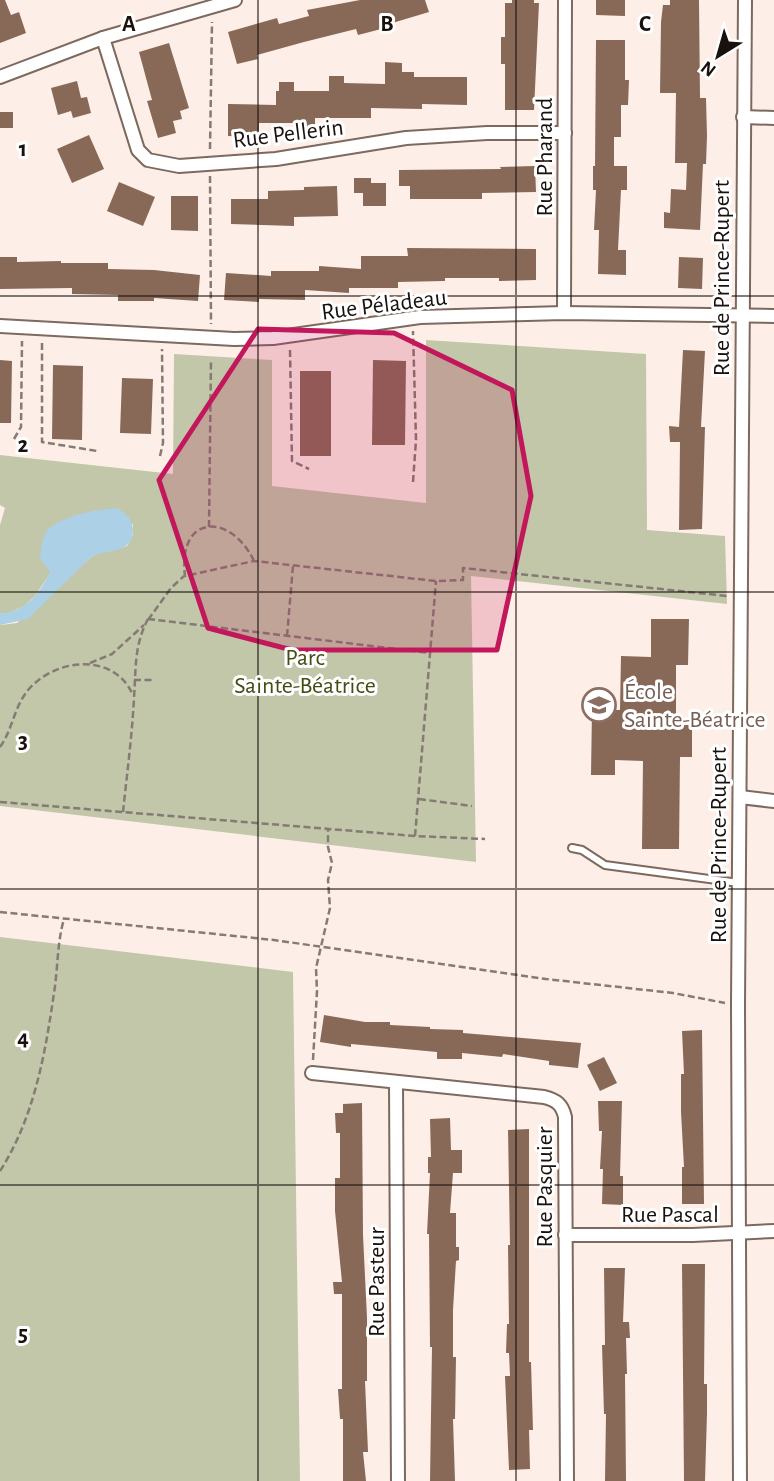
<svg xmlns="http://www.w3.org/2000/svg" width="774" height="1481" font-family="'Alegreya Sans',sans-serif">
	<rect width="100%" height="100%" fill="#fdefe7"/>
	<g fill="#c1c7a8">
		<path d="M426 340 646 354 647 530 725 536 727 604 471 576 476 862 0 806V625L17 623 61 585 91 557 100 552 127 546 133 535V524L51 572 35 596 24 606 9 613H0V525L5 508 0 505V455L173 474 174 354 272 360V486L426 503Z"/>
		<path d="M0 937 293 972 300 1481H0Z"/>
	</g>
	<path fill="#acd0e6" d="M117 508C125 513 132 518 133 529 134 554 107 549 91 557L28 619 0 625V613C25 613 40 593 50 572L40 558C41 550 42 537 47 531 59 516 98 509 117 508Z"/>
	<g fill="#886957">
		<path d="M0 0H5L11 15 19 12 26 33 0 43Z"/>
		<path d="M360 0H425L429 12 389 24V27L358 35 356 29 304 42 257 55 258 59 237 64 228 32 277 18 279 24 309 16 307 10Z"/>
		<path d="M512 0H534V3H539L534 110H505V64H501V37H505V3H512Z"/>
		<path d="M596 0H625V16L596 15Z"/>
		<path d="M670 0H699L700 98H706L707 136 706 164H703L700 230 664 228V212L670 213 671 189 686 190 687 163H675L676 93H660L661 22 663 5H670Z"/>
		<path d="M596 40H625V80H629L628 105H621V137H614V166H627V190H621L618 250H626V275L598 274 599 230H594L596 190H593V166H595Z"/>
		<path d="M169 43 189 108 180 111 182 119 173 121 176 133 158 138 147 101 152 100 139 52Z"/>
		<path d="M385 62 402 63V72H414V77H467V105L422 104V109L371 108V118H315V127H297V123H259V137L228 136V104L276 105V91H279V82H294V91H329V76H344V83L385 84Z"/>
		<path d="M77 81 81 98 87 97 91 113 73 118 71 111 58 115 51 88Z"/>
		<rect x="0" y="112" width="13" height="16"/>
		<path d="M89 135 104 169 72 183 57 149Z"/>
		<path d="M535 166 536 192 482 193V199H410V186H399V170L501 169 500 167Z"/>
		<path d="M354 178H371V183H386V206H363V193H354Z"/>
		<path d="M119 182 155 197 143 226 107 211Z"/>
		<path d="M337 186 338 216 294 217V226L231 224V199H268V191L304 190V187Z"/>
		<path d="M171 196H198V231L171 230Z"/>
		<path d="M407 248 536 249V280L499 281V278H445V281L398 282V288H349V293L305 290V300L259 299V302L224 300 226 273 271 276V271H319V266L361 269V256H408Z"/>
		<path d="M0 257H17V262L61 261V263H108V269L154 270 200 275 198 301 154 298V301H118V295L72 294V288L0 289Z"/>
		<path d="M679 257 703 258 702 289 678 288Z"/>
		<path d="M683 350 705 351 701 427H705L702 529 679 530 680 442H670L669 426 679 427Z"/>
		<path d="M0 360 12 361 11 423H0Z"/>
		<path d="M373 360 406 361 405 445H372Z"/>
		<path d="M53 365 83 366 82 440 52 439Z"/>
		<rect x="300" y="371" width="31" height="85"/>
		<path d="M122 378 153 379 151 434 120 433Z"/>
		<path d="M651 619H689L688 665H676V725H692V757H680L679 849H642L643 761 615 760V775H591L592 710H620L621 656 651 657Z"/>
		<path d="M324 1015 365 1022H390V1025L430 1027V1029L463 1030V1033L581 1043 578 1068 549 1065V1061L503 1054 502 1057 462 1053V1059H437V1052L351 1044V1047L320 1042Z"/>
		<path d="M702 1030 704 1204H682V1167H684L681 1112V1074H684L682 1031Z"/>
		<path d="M604 1057 617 1083 600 1091 587 1065Z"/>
		<path d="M598 1101H622L620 1176H623V1205L602 1204 603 1169H600L602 1131H599Z"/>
		<path d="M362 1103 363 1235 367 1318V1381H365L368 1452H363L366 1481H343V1419H340L338 1389H342V1294H334L333 1282H342L335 1211V1178H340V1133H336L335 1113H343V1104Z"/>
		<path d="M450 1118 451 1150H462V1173H453L450 1213H456V1247H459V1260L456 1261 453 1310V1357H456L455 1419H453L455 1481H430L432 1347H430L429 1234H427L430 1173H428V1157H431L430 1119Z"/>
		<path d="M529 1129V1362H531L533 1430H529L530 1469 509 1470 505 1376H510L509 1353H506L507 1324H509L508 1245H510L508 1130Z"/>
		<path d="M682 1264H705L704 1384H707V1413L705 1481H684Z"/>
		<path d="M604 1268H625L623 1322H629L630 1338H626L627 1374H625L626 1481H605L606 1414H604L602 1345H605Z"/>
	</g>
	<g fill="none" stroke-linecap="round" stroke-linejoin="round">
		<g stroke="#7d695e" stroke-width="10">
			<path id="service" d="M572 848 582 850 605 865 739 883"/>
		</g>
		<g stroke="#7d695e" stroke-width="16">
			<g id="minor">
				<path d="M103 38 138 150 148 160 179 166 276 159 406 138 487 133H565"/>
				<path d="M0 77 103 38 235 0"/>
				<path d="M743 117 774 118"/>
				<path d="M564 313 565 0"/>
				<path d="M0 326 234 339 273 338 420 317 564 313 774 316"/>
				<path d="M740 797 774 801"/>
				<path d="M312 1073 544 1097C556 1100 562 1104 565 1117L567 1481"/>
				<path d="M396 1082 398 1481"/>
				<path d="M565 1235H693L774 1231"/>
				<path d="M740 1481 738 1006 745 0"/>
			</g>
		</g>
		<g stroke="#857a74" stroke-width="2.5" stroke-dasharray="7 3.5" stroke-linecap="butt">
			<path d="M210 149 212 22"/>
			<path d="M210 176 211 324"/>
			<path d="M42 343V442L97 451"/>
			<path d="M290 350 292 461 309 469"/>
			<path d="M14 439 21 427 22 341"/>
			<path d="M160 456 163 443 162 349"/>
			<path d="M413 482 416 440 413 331"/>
			<path d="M209 527 211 360"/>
			<path d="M254 561C230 511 177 515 185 576L254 561 436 581 463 580V568L727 596"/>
			<path d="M148 619 430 653"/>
			<path d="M148 620 171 588 184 576"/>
			<path d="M287 636 293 566"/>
			<path d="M90 663 112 654 144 625"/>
			<path d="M134 680H152"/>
			<path d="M0 747C13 729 14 706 29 689 56 658 114 652 133 695"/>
			<path d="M419 799 472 806"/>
			<path d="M0 802 415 836 485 839"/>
			<path d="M123 812C127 774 132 736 134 698 136 669 134 645 148 619"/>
			<path d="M415 836 436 581"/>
			<path d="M0 912 274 940 546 979 673 993 725 1003"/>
			<path d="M313 1060 317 991 316 968 330 908 328 880 332 863 328 847V829"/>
			<path d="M0 1171C34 1118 45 1055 54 993 58 968 57 943 64 919"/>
		</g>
		<use href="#service" stroke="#fff" stroke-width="6"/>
		<use href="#minor" stroke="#fff" stroke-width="12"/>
	</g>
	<path fill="#c2185b" fill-opacity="0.2" stroke="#c2185b" stroke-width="5" stroke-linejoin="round" d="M258 329 394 333 512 390 531 496 497 650H292L208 628 159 480Z"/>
	<path fill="none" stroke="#19110d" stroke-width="2" stroke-opacity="0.55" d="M258 0V1481M516 0V1481M0 296H774M0 592H774M0 889H774M0 1185H774"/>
	<defs>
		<g id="school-ring" transform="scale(1.75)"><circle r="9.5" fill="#fff" stroke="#8d6e63" stroke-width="1.5"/><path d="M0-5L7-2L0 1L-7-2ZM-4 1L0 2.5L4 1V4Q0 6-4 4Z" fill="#8d6e63"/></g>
	</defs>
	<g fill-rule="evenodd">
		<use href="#school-ring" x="599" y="705"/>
	</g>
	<g text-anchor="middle" stroke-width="6" stroke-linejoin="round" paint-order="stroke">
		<g font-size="24" fill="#19110d" stroke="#fff">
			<text transform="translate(288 133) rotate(-7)" y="8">Rue Pellerin</text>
			<text transform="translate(544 157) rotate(-90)" y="8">Rue Pharand</text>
			<text transform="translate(721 278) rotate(-90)" y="8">Rue de Prince-Rupert</text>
			<text transform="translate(384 304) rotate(-7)" y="8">Rue Péladeau</text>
			<text transform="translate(718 845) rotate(-90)" y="8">Rue de Prince-Rupert</text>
			<text transform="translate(544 1187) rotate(-90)" y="8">Rue Pasquier</text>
			<text x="670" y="1222">Rue Pascal</text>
			<text transform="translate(376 1282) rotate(-90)" y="8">Rue Pasteur</text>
		</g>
		<g font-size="24" fill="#444c13" stroke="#fff">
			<text x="305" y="665">Parc<tspan x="305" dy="28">Sainte-Béatrice</tspan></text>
		</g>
		<g font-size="24" fill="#785e54" stroke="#fff" text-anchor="start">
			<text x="624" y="699">École<tspan x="624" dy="28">Sainte-Béatrice</tspan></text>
		</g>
	</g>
	<g font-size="23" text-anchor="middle" font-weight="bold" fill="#19110d" stroke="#fff" stroke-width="6" stroke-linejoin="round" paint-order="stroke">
		<text x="129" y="31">A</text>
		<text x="387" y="31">B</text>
		<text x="645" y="31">C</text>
		<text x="23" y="156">1</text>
		<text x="23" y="452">2</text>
		<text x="23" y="748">3</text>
		<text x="23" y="1045">4</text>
		<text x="23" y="1341">5</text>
	</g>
	<g transform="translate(718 56) rotate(217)" stroke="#ffffff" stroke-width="5" paint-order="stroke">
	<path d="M0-5L12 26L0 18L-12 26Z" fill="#19110d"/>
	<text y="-10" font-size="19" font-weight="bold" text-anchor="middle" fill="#19110d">N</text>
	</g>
</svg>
